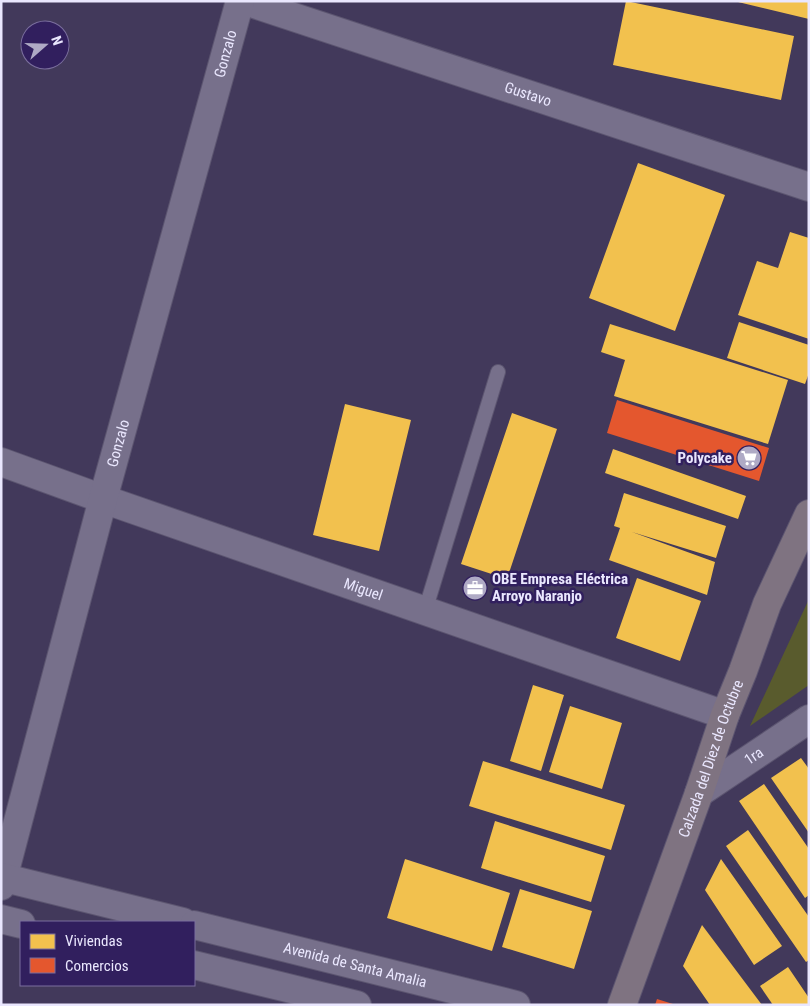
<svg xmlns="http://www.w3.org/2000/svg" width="810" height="1006" font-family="'Roboto Condensed',sans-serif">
<rect width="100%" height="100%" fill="#42395b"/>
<!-- green -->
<path fill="#595b2d" d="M809 599V685L750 726Z"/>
<!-- homes -->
<path fill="#f2c14e" d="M626 1 794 36 781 100 613 65Z
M738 1H809V19L738 2Z
M638 163 725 195 675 331 589 298Z
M790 232 809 238V339L738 315 757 261 778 268Z
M739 322 809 345V373L805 384 727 358Z
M610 324 788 380 768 444 614 396 625 360 601 352Z
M345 404 411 420 379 551 313 535Z
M512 413 557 429 507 579 461 564Z
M613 449 746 496 738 519 605 473Z
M624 493 726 526 716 558 632 532 715 562 707 595 609 560 620 528 614 526Z
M637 578 701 601 680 661 616 638Z
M533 685 564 695 541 771 510 761Z
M570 706 622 723 602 789 549 772Z
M801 758 809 769V833L771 778Z
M483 761 625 805 611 850 469 806Z
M764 784 809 849V895L805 898 739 801Z
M495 821 605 856 591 902 481 868Z
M748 830 809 917V960L806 962 726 846Z
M405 859 510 893 492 951 387 918Z
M721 859 782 946 754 965 705 890Z
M520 889 592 911 574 969 502 947Z
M702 925 762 1005H710L683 966Z
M788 967 809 998V1005H773L760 986Z"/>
<!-- shops -->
<path fill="#e4572e" d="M617 400 769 448 759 481 607 433Z
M657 999 673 1004V1005H655Z"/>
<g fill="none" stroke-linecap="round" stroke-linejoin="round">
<defs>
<path id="service" d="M425 611 498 372"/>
<g id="minor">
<path id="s1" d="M245 1 809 187"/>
<path id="s2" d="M1 462 103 499 725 715"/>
<path id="s3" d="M699 793 809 719"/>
<path id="s4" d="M1 886 103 499 240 1"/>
</g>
<g id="tertiary">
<path d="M1 877 183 922"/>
<path d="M1 919 21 924"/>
<path id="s5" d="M194 925 516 1005"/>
<path d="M194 965 357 1005"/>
</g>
<g id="primary">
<path id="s6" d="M622 1005 699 793 725 715 743 671 767 604 809 514"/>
</g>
</defs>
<!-- service casing -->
<use href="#service" stroke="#5c5570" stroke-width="16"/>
<!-- minor casing -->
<use href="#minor" stroke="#5c5570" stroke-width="30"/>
<!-- tertiary casing -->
<use href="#tertiary" stroke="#5c5570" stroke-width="30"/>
<!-- primary casing -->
<use href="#primary" stroke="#5c5570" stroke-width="30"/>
<!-- service -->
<use href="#service" stroke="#77708b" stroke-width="14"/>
<!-- minor -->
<use href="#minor" stroke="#77708b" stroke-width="28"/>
<!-- tertiary -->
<use href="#tertiary" stroke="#77708b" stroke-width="28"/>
<!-- primary -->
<use href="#primary" stroke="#7f7381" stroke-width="28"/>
</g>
<!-- icons -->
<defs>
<symbol id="supermarket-disc" viewBox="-11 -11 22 22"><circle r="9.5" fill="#afaac5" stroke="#311f5e"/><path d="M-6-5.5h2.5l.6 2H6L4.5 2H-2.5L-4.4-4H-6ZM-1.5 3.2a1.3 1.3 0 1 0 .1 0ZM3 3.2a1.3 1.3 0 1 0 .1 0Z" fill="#fff"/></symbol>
<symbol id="office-disc" viewBox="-11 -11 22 22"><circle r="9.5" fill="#afaac5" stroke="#311f5e"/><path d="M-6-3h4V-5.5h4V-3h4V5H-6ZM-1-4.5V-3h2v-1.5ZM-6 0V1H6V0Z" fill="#fff"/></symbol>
</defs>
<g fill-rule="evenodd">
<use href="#supermarket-disc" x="735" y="444" width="28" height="28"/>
<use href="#office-disc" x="461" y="574" width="28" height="28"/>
</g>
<g text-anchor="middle" stroke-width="5" stroke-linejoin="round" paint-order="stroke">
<!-- street labels -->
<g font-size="15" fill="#eae7fe" stroke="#311f5e">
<text dy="5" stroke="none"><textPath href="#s4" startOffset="862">Gonzalo</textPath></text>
<text dy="5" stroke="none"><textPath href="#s1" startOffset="298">Gustavo</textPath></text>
<text dy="5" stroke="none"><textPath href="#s4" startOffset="458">Gonzalo</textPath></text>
<text dy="5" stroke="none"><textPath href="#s2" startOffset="384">Miguel</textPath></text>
<text dy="5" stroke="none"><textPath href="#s3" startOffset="66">1ra</textPath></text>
<text dy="5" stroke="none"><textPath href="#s6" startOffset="262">Calzada del Diez de Octubre</textPath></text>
<text dy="5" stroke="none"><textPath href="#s5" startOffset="166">Avenida de Santa Amalia</textPath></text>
</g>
<!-- poi labels -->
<g font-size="15" font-weight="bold" fill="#eae7fe" stroke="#311f5e" text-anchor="end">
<text x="732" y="463">Polycake</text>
<text x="492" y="584" text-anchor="start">OBE Empresa Eléctrica<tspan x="492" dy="17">Arroyo Naranjo</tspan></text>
</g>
</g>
<!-- border -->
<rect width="810" height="1006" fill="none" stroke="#eae7fe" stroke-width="5"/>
<!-- legend -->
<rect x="20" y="921" width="175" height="65" fill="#311f5e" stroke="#7b6f9e"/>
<rect x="30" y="934" width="25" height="15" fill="#f2c14e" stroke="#7b6f9e"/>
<text x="65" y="946" font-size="15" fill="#eae7fe">Viviendas</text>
<rect x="30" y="958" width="25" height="15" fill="#e4572e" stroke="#7b6f9e"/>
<text x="65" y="971" font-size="15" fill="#eae7fe">Comercios</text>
<!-- north arrow -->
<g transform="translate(45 45) rotate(70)"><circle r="24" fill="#311f5e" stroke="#7b6f9e"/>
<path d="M0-4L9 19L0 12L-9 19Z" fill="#afaac5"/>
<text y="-8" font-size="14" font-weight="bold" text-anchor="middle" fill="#eae7fe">N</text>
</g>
</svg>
